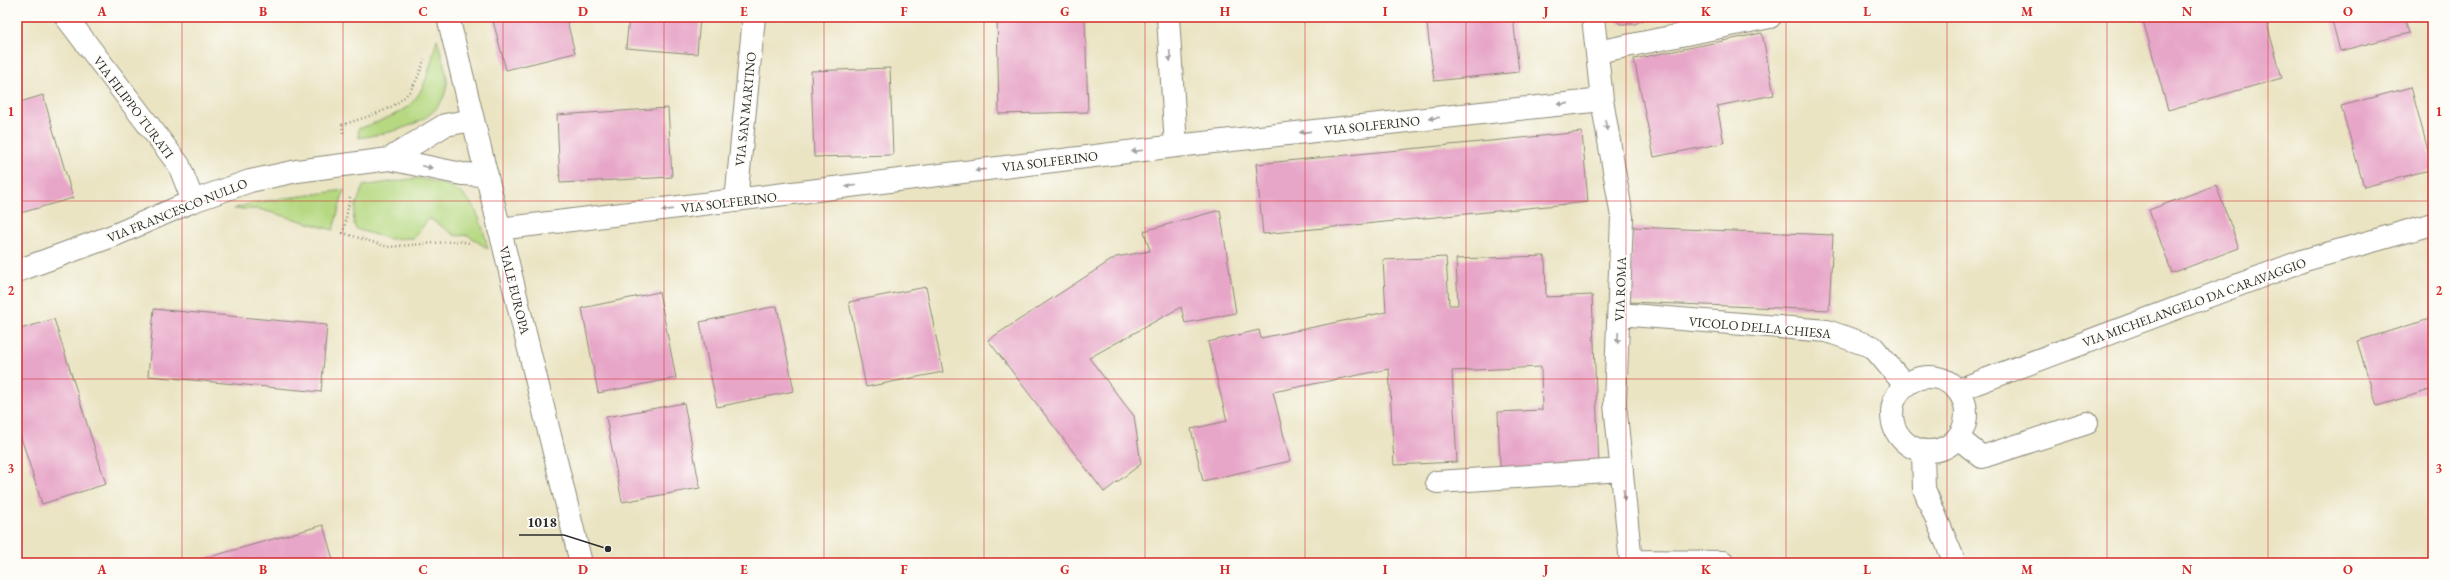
<svg xmlns="http://www.w3.org/2000/svg" width="2450" height="580" font-family="'EB Garamond',serif">
<rect width="100%" height="100%" fill="#fdfcf7"/>
<filter id="ink" filterUnits="userSpaceOnUse"><feTurbulence type="fractalNoise" baseFrequency=".025" numOctaves="2"/><feDisplacementMap in="SourceGraphic" scale="8" xChannelSelector="R" yChannelSelector="G"/><feConvolveMatrix kernelMatrix="1 2 1 2 8 2 1 2 1" color-interpolation-filters="sRGB"/></filter>
<filter id="wash" filterUnits="userSpaceOnUse"><feTurbulence type="fractalNoise" baseFrequency=".012" numOctaves="4" result="noise"/><feDisplacementMap in="SourceGraphic" scale="16" xChannelSelector="R" yChannelSelector="G"/><feGaussianBlur stdDeviation="0.9" result="paint"/><feColorMatrix in="noise" values="0 0 0 0 0 0 0 0 0 0 0 0 0 0 0 0 0 1.4 0 .05"/><feComposite in="paint" operator="in"/></filter>
<g filter="url(#wash)">
<rect width="100%" height="100%" fill="#eae4c3"/>
<!-- green -->
<path fill="#b5d880" stroke="#708256" d="M437 39C440 50 448 74 447 84 443 124 390 133 359 138L358 129C419 108 422 101 437 39Z
M417 178C467 186 477 201 488 249L468 235 456 236 429 218 414 238 389 239 356 229C349 217 359 199 363 186Z
M344 190 333 230 259 209H234L251 203Z"/>
<g id="blocks">
<!-- building -->
<path fill="#e7a6c8" d="M492 17H566L575 53 506 70Z
M629 17H700L697 54 626 48Z
M997 17H1085L1088 112 999 114Z
M1426 17H1513L1519 72 1434 81Z
M1614 17H1650L1635 24H1620Z
M2142 17H2265L2282 78 2168 110Z
M2331 17H2404L2409 33 2340 51Z
M1762 33 1774 95 1717 106 1724 143 1654 157 1634 59Z
M890 68 893 155 814 157 811 71Z
M2411 87 2433 169 2364 187 2341 106Z
M43 95 73 198 17 214V103Z
M668 108 672 177 560 183 557 115Z
M1582 132 1588 202 1263 234 1256 164Z
M2216 185 2239 248 2172 273 2149 210Z
M1220 210 1236 313 1185 323 1181 307 1089 358 1134 416 1141 464 1104 492 988 340 1116 257 1150 251 1144 231Z
M1633 227 1833 235 1829 310 1629 302Z
M1545 256 1546 297 1592 295 1599 466 1500 469 1498 412 1542 410 1541 367 1452 371 1457 462 1394 465 1389 369 1273 392 1290 461 1203 481 1191 429 1227 421 1208 342 1259 330 1261 338 1386 312 1383 260 1446 257 1449 305H1458L1456 259Z
M926 287 943 372 866 387 849 302Z
M659 292 676 378 598 393 582 308Z
M777 306 794 391 717 407 700 322Z
M154 309 327 325 321 392 148 376Z
M2433 318V389L2377 406 2357 341Z
M54 319 106 484 42 504 17 425V330Z
M684 403 700 488 622 502 606 417Z
M323 525 334 563H188Z"/>
</g>
</g>
<g filter="url(#ink)">
<use href="#blocks" fill-opacity="0" stroke="#8a8877" stroke-width="1"/>
<g fill="none" stroke-linecap="round" stroke-linejoin="round">
<defs>
<path id="minor" d="M66 17 179 165 193 201
M448 17 581 563
M1168 17 1176 146
M1593 17 1602 100 1622 217 1615 404 1631 563
M1597 52 1770 17
M389 159 445 125 473 120
M736 201 754 17
M499 229 1176 146 1602 100
M17 271 115 235 193 201 250 181 297 171 389 159 462 174 487 175
M1619 314 1827 331 1873 347 1905 385
M1892 414a37 37 0 1 1 74 0a37 37 0 1 1-74 0Z
M1958 390 2305 260 2433 224
M1958 438 1982 457 2087 423
M1923 451 1924 489 1955 563
M1437 482 1622 470
M1631 561 1723 562"/>
</defs>
<!-- minor casing -->
<use href="#minor" stroke="#8a8877" stroke-width="24"/>
<!-- path -->
<path stroke="#8a8877" stroke-width="2.5" stroke-dasharray="1 3" stroke-linecap="butt" d="M343 133 342 125C386 110 411 108 424 59
M350 197 343 233 388 247 457 241 470 243"/>
<!-- minor -->
<use href="#minor" stroke="#fff" stroke-width="22"/>
</g>
<!-- one-way arrows -->
<defs><path id="oneway-solid" d="M-6-.8H1V-3.2L6.5 0L1 3.2V.8H-6Z"/></defs>
<g fill="#a0a0a0">
<use href="#oneway-solid" transform="translate(1170 56) rotate(87)"/>
<use href="#oneway-solid" transform="translate(1563 104) rotate(174)"/>
<use href="#oneway-solid" transform="translate(1434 118) rotate(174)"/>
<use href="#oneway-solid" transform="translate(1606 125) rotate(80)"/>
<use href="#oneway-solid" transform="translate(1305 132) rotate(174)"/>
<use href="#oneway-solid" transform="translate(1137 151) rotate(173)"/>
<use href="#oneway-solid" transform="translate(427 167) rotate(12)"/>
<use href="#oneway-solid" transform="translate(980 170) rotate(173)"/>
<use href="#oneway-solid" transform="translate(851 186) rotate(173)"/>
<use href="#oneway-solid" transform="translate(667 210) rotate(173)"/>
<use href="#oneway-solid" transform="translate(1618 338) rotate(92)"/>
<use href="#oneway-solid" transform="translate(1624 495) rotate(84)"/>
</g>
</g>
<!-- grid -->
<path fill="none" stroke="#d62828" stroke-width="1" stroke-opacity="0.55" d="M182 17V563M343 17V563M503 17V563M664 17V563M824 17V563M984 17V563M1145 17V563M1305 17V563M1466 17V563M1626 17V563M1786 17V563M1947 17V563M2107 17V563M2268 17V563M17 201H2433M17 379H2433"/>
<g text-anchor="middle" stroke-width="3.5" stroke-linejoin="round" paint-order="stroke">
<!-- street labels -->
<g font-size="13" fill="#2b2b2b" stroke="#fdfcf7">
<text transform="translate(134 107) rotate(53)" y="5">VIA FILIPPO TURATI</text>
<text transform="translate(745 109) rotate(-84)" y="5">VIA SAN MARTINO</text>
<text transform="translate(1372 125) rotate(-6)" y="5">VIA SOLFERINO</text>
<text transform="translate(1050 161) rotate(-7)" y="5">VIA SOLFERINO</text>
<text transform="translate(729 202) rotate(-7)" y="5">VIA SOLFERINO</text>
<text transform="translate(177 210) rotate(-22)" y="5">VIA FRANCESCO NULLO</text>
<text transform="translate(1620 289) rotate(-88)" y="5">VIA ROMA</text>
<text transform="translate(515 290) rotate(76)" y="5">VIALE EUROPA</text>
<text transform="translate(2194 302) rotate(-20)" y="5">VIA MICHELANGELO DA CARAVAGGIO</text>
<text transform="translate(1760 327) rotate(5)" y="5">VICOLO DELLA CHIESA</text>
</g>
</g>
<!-- callouts -->
<path fill="none" stroke="#2b2b2b" stroke-width="1.5" d="M608 549L564 535H519"/>
<circle fill="#2b2b2b" stroke="#fdfcf7" stroke-width="1.5" cx="608" cy="549" r="4"/>
<g font-size="14" text-anchor="middle" font-weight="bold" fill="#2b2b2b" stroke="#fdfcf7" stroke-width="3.5" stroke-linejoin="round" paint-order="stroke">
<text x="542" y="527">1018</text>
</g>
<!-- margin -->
<rect width="2450" height="580" fill="none" stroke="#fdfcf7" stroke-width="44"/>
<rect x="22" y="22" width="2406" height="536" fill="none" stroke="#d62828" stroke-width="1.5"/>
<g font-size="13" text-anchor="middle" font-weight="bold" fill="#d62828">
<text x="102" y="16">A</text>
<text x="263" y="16">B</text>
<text x="423" y="16">C</text>
<text x="583" y="16">D</text>
<text x="744" y="16">E</text>
<text x="904" y="16">F</text>
<text x="1065" y="16">G</text>
<text x="1225" y="16">H</text>
<text x="1385" y="16">I</text>
<text x="1546" y="16">J</text>
<text x="1706" y="16">K</text>
<text x="1867" y="16">L</text>
<text x="2027" y="16">M</text>
<text x="2187" y="16">N</text>
<text x="2348" y="16">O</text>
<text x="11" y="116">1</text>
<text x="2439" y="116">1</text>
<text x="11" y="295">2</text>
<text x="2439" y="295">2</text>
<text x="11" y="473">3</text>
<text x="2439" y="473">3</text>
<text x="102" y="574">A</text>
<text x="263" y="574">B</text>
<text x="423" y="574">C</text>
<text x="583" y="574">D</text>
<text x="744" y="574">E</text>
<text x="904" y="574">F</text>
<text x="1065" y="574">G</text>
<text x="1225" y="574">H</text>
<text x="1385" y="574">I</text>
<text x="1546" y="574">J</text>
<text x="1706" y="574">K</text>
<text x="1867" y="574">L</text>
<text x="2027" y="574">M</text>
<text x="2187" y="574">N</text>
<text x="2348" y="574">O</text>
</g>
</svg>
